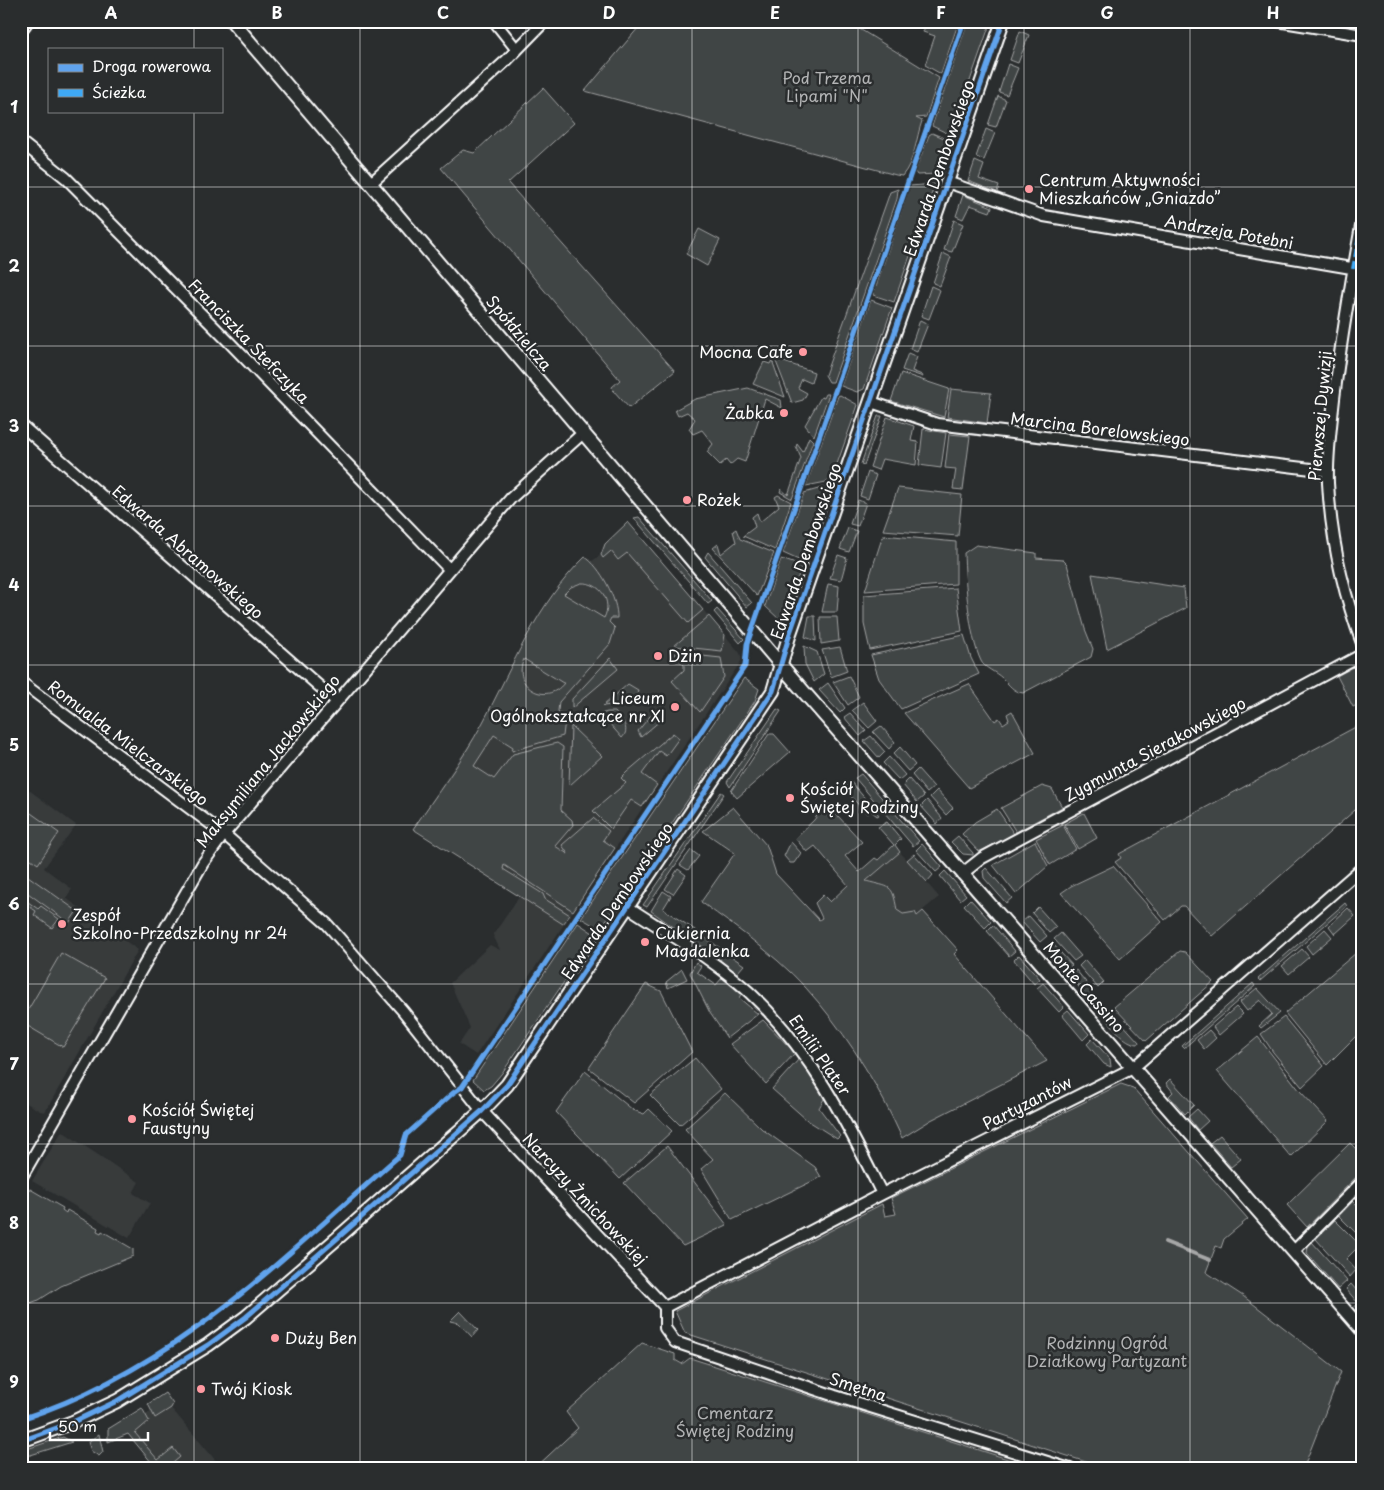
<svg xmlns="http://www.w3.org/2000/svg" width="1384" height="1490" font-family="'Playpen Sans',sans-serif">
<rect width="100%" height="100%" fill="#2a2d2e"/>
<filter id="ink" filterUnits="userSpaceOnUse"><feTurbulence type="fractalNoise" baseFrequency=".02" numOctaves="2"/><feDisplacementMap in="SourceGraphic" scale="10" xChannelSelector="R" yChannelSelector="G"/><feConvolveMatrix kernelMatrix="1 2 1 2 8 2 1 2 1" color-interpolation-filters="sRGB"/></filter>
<g filter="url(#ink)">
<!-- built -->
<path fill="#373a3b" d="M628 522 740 653 742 660 476 1055 459 1044 470 1028 450 983 490 945 500 950 493 935 519 897 413 829 481 726 537 617 574 567 585 557 592 561 601 555 605 544Z
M21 784 76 825 44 868 72 889 66 898 138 950 45 1112 40 1111 21 1100Z
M900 852 939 897 862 960 822 918Z
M62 1131 139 1182 133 1193 150 1203 129 1238 32 1181Z
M167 1403 171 1408 223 1469H157L122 1427Z"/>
<!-- green -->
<path fill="#414445" stroke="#a0a2a2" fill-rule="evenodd" d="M644 21H861L858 28 939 78 926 117 916 118 922 121C916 138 915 161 902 176L896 175 585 91Z
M927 21H959L941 74 925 65 935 36 923 32Z
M968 21H991L951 135 932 126Z
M1020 31 1029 35 1018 63 1010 60Z
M1008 64 1018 68 1007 95 999 92Z
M543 88 574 123 508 183 675 371 629 408 613 390 612 387 620 380 441 168 463 150 474 153Z
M998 96 1006 100 996 127 988 125Z
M986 129 995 133 984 160 976 157Z
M932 133 949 140V143L938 174 917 175 915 172 929 135Z
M975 161 984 165 979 179 999 186 997 192 968 181Z
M935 184 894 302 873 295 910 186Z
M898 189 897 199 833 382H829L825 375 888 198 890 192Z
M963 195 992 207 990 212 970 205 963 219 956 216Z
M954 220 963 224 952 252 944 250Z
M699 229 720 240 707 266 686 254Z
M943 253 951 257 940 286 933 283Z
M931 286 940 290 929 319 921 316Z
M871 300 892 308 864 389 857 392 841 386Z
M920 320 928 324 917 352 910 349Z
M908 353 917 357 912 371 922 375 923 377 902 370Z
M775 359 814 372 811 383 802 379 798 388 807 393 803 400 792 403Z
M772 360 785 397 753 384 764 362 770 364Z
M901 373 949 389 944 417 891 401Z
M748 388 781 400 782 408 765 399 745 462 737 459 730 465 726 460 720 465 707 452 713 444 702 430 693 434 689 429 695 419 687 412 678 416 675 410 695 399Z
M951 389 991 393 987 423 947 417Z
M826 394H829L814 436 805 425 821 397 824 398Z
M840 395 858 405 831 481 806 486 838 396Z
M878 416H882L864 465 861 464Z
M887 417 914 426 911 441 918 442 916 465 882 459 878 470 870 467Z
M923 429 946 433 941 468 919 465Z
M949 434 970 436 963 490 953 489 956 469 945 468Z
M809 437 813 441 792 499 780 492 781 489 788 495 801 458 796 447 797 444 803 452Z
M868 472 876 475 868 499 860 496Z
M829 486 803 562 783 553 804 493Z
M898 488 962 495 958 536 883 530Z
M778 495 791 502 775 550 743 536 755 527 752 517 757 513 760 522 779 506 775 497Z
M858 500 866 503 858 526 850 524Z
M639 517 712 601 708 604 634 518Z
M628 522 703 610 688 623 627 553 618 560 611 551 603 558 601 555 605 544Z
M848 528 857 531 849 552 840 549Z
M736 529 740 539 774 553 757 596 713 548 718 544 721 554 736 542 733 531Z
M883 535 956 542V584L865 591Z
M976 545 1036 553V558L1063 560 1067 564 1085 629 1093 649 1091 657 1023 693C1012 691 1010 685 1002 678 996 672 984 668 981 661 969 636 965 581 964 553Z
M708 552 752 603 747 607 705 557Z
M838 555 847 558 841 580 830 578Z
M585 557C600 566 618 600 617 618H611L609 622 615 628 610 644 559 702 558 711 565 720 563 736 512 751 513 747 494 735 474 766 494 779 513 754 557 743 563 747 561 810 572 820 573 825 555 846 568 854 562 845 593 818 609 831 603 840 615 848 573 911 504 865 503 869 543 894 545 899 570 915 563 924 413 829C436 795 462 761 482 724 513 666 537 603 585 557ZM581 583C600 582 613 601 604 618L564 594 571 587ZM524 659 563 683H564C546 707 511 686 524 659Z
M781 559 802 566 783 618 780 620 765 606Z
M1092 574 1184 588 1186 608 1107 649Z
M828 584 839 586 837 612H822Z
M956 588 962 631 870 650 864 624V595Z
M717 609 744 639 740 643 714 612Z
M709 616 725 635 722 651 674 646Z
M809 616H815L816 641 805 637Z
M820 617H837L839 641 821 644Z
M964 635 971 658 979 674 901 709 879 679 871 655Z
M804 646 817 652 824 674 814 682 805 664Z
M840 647 847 671 831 677 822 650Z
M674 653 721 658 724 677 700 712 672 681 684 670V665Z
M610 658 618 669 572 708V699Z
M1357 665 1363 677V702L1353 707 1337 676Z
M849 676 859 697 848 705 833 682Z
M744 678 759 689 755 701 600 929 581 918Z
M828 683 845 708 840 713 819 690Z
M628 684 638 690 636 699 622 704 603 706Z
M969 684 995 721 999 718 1003 724 1009 720 1007 714 1012 711 1035 753 969 788 904 713Z
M863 702 877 721 869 728 852 710Z
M777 709 781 711 730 787 727 782Z
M607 712H615C622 720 631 729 622 738L601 714Z
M850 713 866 731 860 736 844 717Z
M650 716 662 719 641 737 638 731Z
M1363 723V803L1212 936 1184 906H1181L1165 920 1115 862 1121 858 1119 854Z
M571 726 602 756 570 785H569Z
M881 726 895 742 889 749 873 732Z
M673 733 679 738 666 756 659 751 642 774 657 785 642 807 631 800 611 829 593 811 626 783 621 778 627 772Z
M769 734H774L790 752 737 798 731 791Z
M871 736 885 752 879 758 864 741Z
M900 747 915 765 908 771 893 754Z
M889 757 905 775 899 780 883 763Z
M918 769 934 787 927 793 912 775Z
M861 774 919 841 913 846 855 778Z
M909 779 924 796 917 802 903 785Z
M851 782 879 815 877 816 871 811 867 814 844 789Z
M1042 786 1052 789 1062 807 1016 832 1001 808Z
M937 790 953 808 946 815 930 797Z
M721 792 724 794 647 907 643 905Z
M927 800 942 818 937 824 921 806Z
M826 803 862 842 845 856 859 872 875 858 878 860 894 845 878 827 887 822 901 839 895 845 900 852 866 881C891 888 892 883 897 910L903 914 915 912 917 916 923 911 958 950 954 954 1047 1061 931 1120 902 1138C880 1089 853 1044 819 1003 786 962 742 932 701 902L735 853 703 831 733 807 767 846 776 874 819 920 822 918 815 903 823 895 830 902 848 885 815 846 807 852 795 838 814 820Z
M21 806 59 833 38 864 21 852Z
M997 809 1014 834 979 852 962 834 975 822Z
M1084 813 1097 838 1078 849 1064 824Z
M1063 825 1076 849 1050 865 1036 839Z
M958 836 973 853V855L963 854 951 842Z
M1035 841 1048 866 1016 894 993 865Z
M791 842 801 853 794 863H790L784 856Z
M922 844 942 867 936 872 916 850Z
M691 850 699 856 688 870 680 865Z
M914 854 933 875 927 882 907 860Z
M1113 866 1162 922 1120 959 1061 893 1071 886Z
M986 868 1012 898 1006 903 984 878 983 871Z
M678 869 686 875 673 894 665 889Z
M21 871 77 911 69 923 21 888Z
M945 871 966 895 960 900 940 876Z
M663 891 671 896 663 909 698 932 692 940 651 911Z
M21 897 38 909 41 906 59 919 52 928 34 915 36 911 21 901Z
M970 899 991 922 985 928 964 905Z
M1345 903 1347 906 1260 981 1258 979Z
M1038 907 1056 927 1049 933 1032 913Z
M1348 908 1355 916 1335 934 1329 926Z
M1029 916 1047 936 1040 942 1022 922Z
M578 923 596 935 502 1073 491 1086 484 1090 473 1080Z
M993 925 1015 951 1009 956 987 931Z
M1325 929 1332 937 1312 954 1306 946Z
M1061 933 1081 956 1074 961 1054 939Z
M701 935 723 950 718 958 696 942Z
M1051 942 1072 965 1065 971 1045 947Z
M1363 947V1029L1327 1065 1285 1013Z
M1302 949 1309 957 1289 974 1282 966Z
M1180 951 1185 952 1213 982 1146 1041 1114 1007Z
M725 952 744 965 737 973 720 960Z
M61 953 105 978 63 1047 21 1022Z
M1019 955 1040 979 1034 984 1014 960Z
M1085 960 1104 982 1098 988 1079 966Z
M696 962 701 966 697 972 716 985 722 978 741 994 739 998 758 1014 727 1038 710 1013 690 973Z
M682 969 687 979 668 988 666 982Z
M1076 970 1094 992 1088 997 1069 976Z
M1043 983 1064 1007 1059 1012 1037 988Z
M1253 983 1255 986 1184 1048 1182 1046Z
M646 984 661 991 692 1052 634 1103 589 1068Z
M1257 988 1280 1013 1261 1028 1259 1026 1272 1014 1260 1000 1247 1011 1240 1002Z
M1236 1007 1243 1014 1219 1035 1213 1027Z
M1068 1010 1089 1034 1083 1040 1062 1015Z
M1110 1010 1139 1042 1138 1044C1123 1043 1113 1026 1104 1015Z
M1284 1017 1324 1066 1302 1087 1273 1052 1261 1034Z
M763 1020 795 1053 766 1084 730 1044Z
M1209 1030 1216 1038 1204 1049 1197 1040Z
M1258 1037 1300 1091 1328 1121 1291 1157 1217 1071Z
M1092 1039 1110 1059 1111 1067 1104 1064 1087 1044Z
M695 1058 721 1089 680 1125 650 1095Z
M799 1059 825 1097 819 1108 840 1136 837 1139 807 1120 772 1089Z
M585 1071 633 1110 644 1114 649 1109 672 1131 620 1179 556 1112Z
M1170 1079 1194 1105 1185 1114 1169 1096 1173 1092 1166 1083Z
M1121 1084 1133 1088 1248 1219 1224 1239 1221 1248 1216 1246 1206 1272 1243 1296 1341 1372 1303 1469H1108L685 1333 675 1311 882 1204 885 1216 896 1214 891 1198Z
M725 1093 762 1129 815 1167 821 1177 732 1220 701 1169 713 1159 685 1129Z
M1197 1109 1208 1121 1198 1130 1188 1117Z
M1220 1135 1241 1159 1231 1167 1210 1143Z
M1350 1143 1363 1156V1170L1307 1227 1287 1205Z
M667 1146 727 1225 683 1246 624 1183Z
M30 1189 63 1208 62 1210 66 1213 67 1210 98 1228 97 1231 101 1233 102 1231 133 1249V1256L61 1286 39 1300 21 1306V1201L28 1190Z
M1353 1201 1363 1211V1240L1339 1216Z
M1335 1220 1360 1245 1346 1259 1356 1270 1350 1277 1316 1239Z
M1312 1242 1347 1281 1338 1289 1307 1253 1308 1246Z
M1351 1284 1363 1298V1317L1354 1308 1358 1303 1346 1289Z
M460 1311 478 1330 472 1337 459 1323 450 1321Z
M642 1343 675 1354V1360L682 1364 690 1358 1039 1469H534L578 1428 566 1412Z
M165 1393 173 1404 171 1408 155 1418 148 1404Z
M142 1408 149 1421 135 1433 158 1460 173 1448 180 1457 166 1469H157L128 1434 108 1442V1429Z
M99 1434 103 1452 99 1456 91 1451 88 1442Z
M63 1437 72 1442 21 1458V1451Z"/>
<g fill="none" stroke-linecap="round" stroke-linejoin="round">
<!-- stream -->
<path stroke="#a6a7a7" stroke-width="4" d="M1165 1242 1210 1260"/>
<defs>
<path id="minor" d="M494 21 517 50
M1277 21 1363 35
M21 31 28 21
M21 142 66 178 230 343 449 569
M947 182 1044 216 1363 270
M370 184 507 60 545 21
M1363 215C1352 276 1341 338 1334 399 1331 427 1327 455 1328 483 1331 539 1343 593 1363 646
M871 402 937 424 1328 471
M21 425 336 701
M21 682 224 834 327 924 403 1011 482 1111 665 1307
M963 873 982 858 1363 654
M628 907C669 934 713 959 749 992 810 1049 846 1121 882 1194
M21 1178 203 863 224 834 511 498 583 433
M1294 1251 1363 1181
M665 1307 882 1194 1133 1068 1363 867
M665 1307V1328L675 1342 835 1396 1070 1469"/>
<path id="tertiary" d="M232 21 804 692 1363 1331
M21 1441 73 1422 117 1401 208 1345 246 1317 333 1242 482 1111 507 1085 773 691 790 633 1003 21"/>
</defs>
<!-- minor casing -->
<use href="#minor" stroke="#fff" stroke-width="14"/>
<!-- tertiary casing -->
<use href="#tertiary" stroke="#fff" stroke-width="16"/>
<!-- minor -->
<use href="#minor" stroke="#2a2d2e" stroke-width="10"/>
<!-- tertiary -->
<use href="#tertiary" stroke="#2a2d2e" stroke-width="12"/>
<!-- quiet -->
<path stroke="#3fa9f5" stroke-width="4" stroke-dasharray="8 4" stroke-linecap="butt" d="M1353 269 1363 215"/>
<defs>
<path id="cycleway" d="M21 1419C176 1369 281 1259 400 1155L406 1135 453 1093 462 1087 745 666 747 644 964 21
M21 1441 73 1422 117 1401 208 1345 246 1317 333 1242 482 1111 507 1085 773 691 790 633 1003 21"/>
</defs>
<!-- cycleway casing -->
<use href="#cycleway" stroke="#2a2d2e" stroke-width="8"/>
<!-- cycleway -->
<use href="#cycleway" stroke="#60a3ed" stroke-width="5"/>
</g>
</g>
<!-- grid -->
<path fill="none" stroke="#fff" stroke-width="1" stroke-opacity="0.55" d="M194 21V49M360 21V1469M526 21V1469M692 21V1469M858 21V1469M1024 21V1469M1190 21V1469M194 111V1469M21 187H1363M21 346H1363M21 506H1363M21 665H1363M21 825H1363M21 984H1363M21 1144H1363M21 1303H1363"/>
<!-- markers -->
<g fill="#ff9aa2" stroke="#2a2d2e" stroke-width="2">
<circle cx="1029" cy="189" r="5"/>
<circle cx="803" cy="352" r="5"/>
<circle cx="784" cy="413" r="5"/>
<circle cx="687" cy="500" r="5"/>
<circle cx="658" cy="656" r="5"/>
<circle cx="675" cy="707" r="5"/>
<circle cx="790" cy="798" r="5"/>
<circle cx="62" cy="924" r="5"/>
<circle cx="645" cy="942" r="5"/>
<circle cx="132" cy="1119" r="5"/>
<circle cx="275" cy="1338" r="5"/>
<circle cx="201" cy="1389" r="5"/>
</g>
<g text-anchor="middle" stroke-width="5" stroke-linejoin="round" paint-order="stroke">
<!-- park labels -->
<g font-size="16" fill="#b3b4b5" stroke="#2a2d2e">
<text x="827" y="84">Pod Trzema<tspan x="827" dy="18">Lipami "N"</tspan></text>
<text x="1107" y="1349">Rodzinny Ogród<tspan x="1107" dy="18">Działkowy Partyzant</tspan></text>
<text x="735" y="1419">Cmentarz<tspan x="735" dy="18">Świętej Rodziny</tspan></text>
</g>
<!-- street labels -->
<g font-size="16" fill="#fff" stroke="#2a2d2e">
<text transform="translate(939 168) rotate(-71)" y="6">Edwarda Dembowskiego</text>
<text transform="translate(1229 232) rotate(10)" y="6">Andrzeja Potebni</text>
<text transform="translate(519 333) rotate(50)" y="6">Spółdzielcza</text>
<text transform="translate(249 341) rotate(46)" y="6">Franciszka Stefczyka</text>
<text transform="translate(1320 416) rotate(-85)" y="6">Pierwszej Dywizji</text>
<text transform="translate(1100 429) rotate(7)" y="6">Marcina Borelowskiego</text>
<text transform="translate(806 551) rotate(-71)" y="6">Edwarda Dembowskiego</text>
<text transform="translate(188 552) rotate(41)" y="6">Edwarda Abramowskiego</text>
<text transform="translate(128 743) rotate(37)" y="6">Romualda Mielczarskiego</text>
<text transform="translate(1155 749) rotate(-28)" y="6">Zygmunta Sierakowskiego</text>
<text transform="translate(268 761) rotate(-51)" y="6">Maksymiliana Jackowskiego</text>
<text transform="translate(617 901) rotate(-56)" y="6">Edwarda Dembowskiego</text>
<text transform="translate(1084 987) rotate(49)" y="6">Monte Cassino</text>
<text transform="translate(820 1055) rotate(55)" y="6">Emilii Plater</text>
<text transform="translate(1027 1103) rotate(-27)" y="6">Partyzantów</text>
<text transform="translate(585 1199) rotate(47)" y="6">Narcyzy Żmichowskiej</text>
<text transform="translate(858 1387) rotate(18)" y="6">Smętna</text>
</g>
<!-- poi labels -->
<g font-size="16" fill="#fff" stroke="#2a2d2e" text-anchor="start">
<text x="1039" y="186">Centrum Aktywności<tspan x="1039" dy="18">Mieszkańców „Gniazdo”</tspan></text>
<text x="793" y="358" text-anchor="end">Mocna Cafe</text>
<text x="774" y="419" text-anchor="end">Żabka</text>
<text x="697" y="506">Rożek</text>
<text x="668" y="662">Dżin</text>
<text x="665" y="704" text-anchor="end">Liceum<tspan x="665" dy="18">Ogólnokształcące nr XI</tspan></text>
<text x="800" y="795">Kościół<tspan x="800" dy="18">Świętej Rodziny</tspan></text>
<text x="72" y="921">Zespół<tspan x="72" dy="18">Szkolno-Przedszkolny nr 24</tspan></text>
<text x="655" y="939">Cukiernia<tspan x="655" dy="18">Magdalenka</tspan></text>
<text x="142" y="1116">Kościół Świętej<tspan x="142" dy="18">Faustyny</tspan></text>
<text x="285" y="1344">Duży Ben</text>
<text x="211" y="1395">Twój Kiosk</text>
</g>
</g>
<!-- margin -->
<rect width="1384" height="1490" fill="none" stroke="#2a2d2e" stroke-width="55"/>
<!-- legend -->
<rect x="48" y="48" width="175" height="65" fill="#2a2d2e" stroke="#7f8182"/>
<rect x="58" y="64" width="25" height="8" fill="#60a3ed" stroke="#7f8182"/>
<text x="92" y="72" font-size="15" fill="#ffffff">Droga rowerowa</text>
<rect x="58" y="89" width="25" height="8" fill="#3fa9f5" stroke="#7f8182"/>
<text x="92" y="98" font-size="15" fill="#ffffff">Ścieżka</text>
<!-- scale -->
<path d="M50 1432v8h98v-8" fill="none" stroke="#ffffff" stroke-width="2.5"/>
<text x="58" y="1432" font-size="15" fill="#ffffff" stroke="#2a2d2e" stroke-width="4" paint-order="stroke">50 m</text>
<rect x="28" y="28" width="1328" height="1434" fill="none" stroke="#fff" stroke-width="2"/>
<g font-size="16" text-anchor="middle" font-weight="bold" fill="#fff">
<text x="111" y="19">A</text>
<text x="277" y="19">B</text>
<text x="443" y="19">C</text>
<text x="609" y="19">D</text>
<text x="775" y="19">E</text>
<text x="941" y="19">F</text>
<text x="1107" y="19">G</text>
<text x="1273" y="19">H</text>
<text x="14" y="113">1</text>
<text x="14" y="272">2</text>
<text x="14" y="432">3</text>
<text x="14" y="591">4</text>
<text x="14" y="751">5</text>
<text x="14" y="910">6</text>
<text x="14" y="1070">7</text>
<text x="14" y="1229">8</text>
<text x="14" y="1388">9</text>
</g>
</svg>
